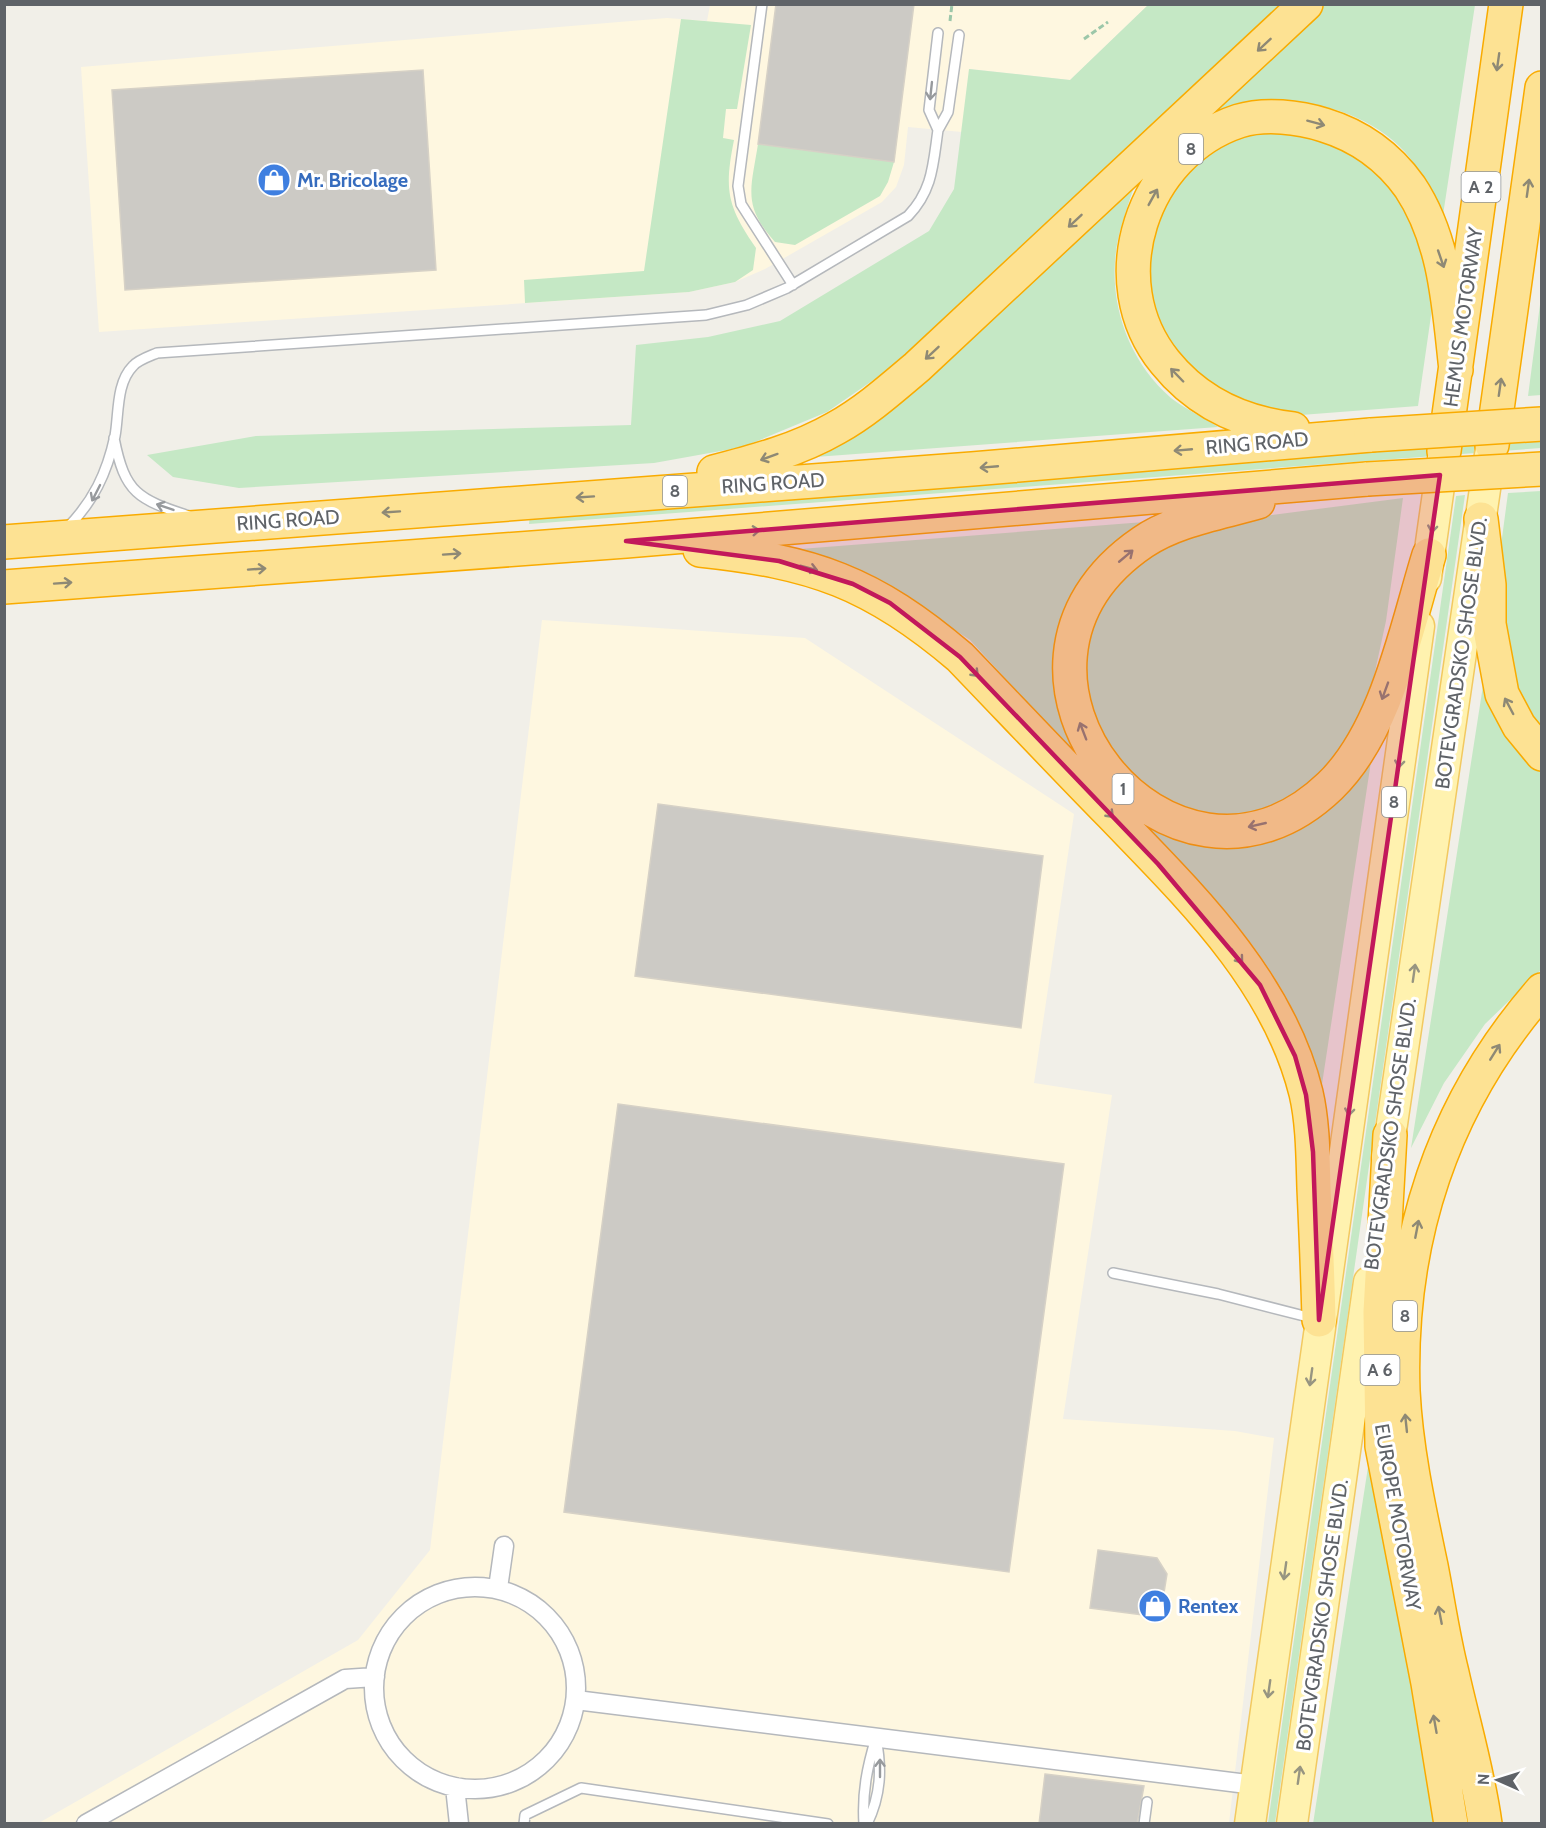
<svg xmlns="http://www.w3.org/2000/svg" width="1546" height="1828" font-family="Cabin,sans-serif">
<rect width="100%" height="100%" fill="#f1efe8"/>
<!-- commercial -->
<path fill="#fef7e0" d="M710 5H1148L1070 80 970 69 962 132 908 127 904 165 896 187 882 202 765 269 735 282 689 292 99 332 81 67 667 18 707 21Z
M542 620 805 638 1074 814 1034 1083 1112 1095 1063 1419 1235 1431 1274 1438 1229 1823 37 1824 358 1640 430 1550Z"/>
<!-- green -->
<path fill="#c5e8c5" d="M1148 5H1282L898 363 827 412 743 447 654 463 239 488 173 477 147 455 256 436 631 425 636 345 708 337 780 321 929 231 954 189 969 69 1070 80Z
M1325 5H1475L1443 215C1431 195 1420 169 1405 152 1364 107 1287 90 1230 108 1217 113 1204 119 1191 124Z
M681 19 751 25 737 109H726L723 138 734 140C724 190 727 206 756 248L753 270 735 282 689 292 525 303 524 280 644 271Z
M1280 124 1354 148 1398 189 1436 281 1418 406 1288 416 1238 400 1197 374 1170 346 1146 291 1148 247 1163 195 1198 154 1240 131Z
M758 144 894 162 888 182 880 196 795 245 775 242C742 205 751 189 758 144Z
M1137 177C1131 197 1123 218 1118 239 1106 297 1126 359 1171 398 1185 409 1203 417 1218 427L788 459Z
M1541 297V395L1528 396Z
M1541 437V448L529 524 530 513Z
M1541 491V737L1510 687 1496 583 1508 493Z
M1465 495 1275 1823H1268L1456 496Z
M1403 498 1386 621 1371 690 1357 733 1325 775 1295 798 1254 813 1204 816 1159 800 1095 734 1081 645 1099 602 1129 566 1217 522Z
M1157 521C1141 530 1119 539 1105 552 1067 586 1051 642 1058 691 1061 715 1073 739 1081 761L970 640 872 575 800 549Z
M1487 660 1541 764V970L1485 1024 1444 1083 1411 1148Z
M1372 755 1319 1104C1317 1088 1316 1070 1311 1054 1281 961 1206 888 1140 820L1230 841Z
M1370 1454 1436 1823 1313 1824Z"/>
<!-- building -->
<path fill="#cccac5" stroke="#d6d1c6" stroke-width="1.5" d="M776 4H914L894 162 758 144Z
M423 70 436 270 125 290 112 90Z
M658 804 1043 856 1021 1028 635 976Z
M618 1104 1064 1164 1009 1572 564 1512Z
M1098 1550 1157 1558 1167 1574 1162 1605 1143 1615 1090 1608Z
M1045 1774 1144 1786 1137 1824H1039Z"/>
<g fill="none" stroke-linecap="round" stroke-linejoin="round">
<defs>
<path id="lane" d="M762 4 738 186 741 204 793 285
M938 33 929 110 938 130 948 112 959 35
M114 438C125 494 138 499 189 516
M67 528C93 502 107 473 115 436 119 414 116 383 133 366 138 360 150 356 157 353L706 315 747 305 787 288 908 216C933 190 933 164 938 130
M1113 1273 1218 1294 1312 1318
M524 1824 525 1815 581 1788 828 1824
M864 1824C862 1793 867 1767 876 1738 882 1769 881 1795 867 1824
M1144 1824 1147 1802"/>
<path id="street" d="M374 1688a101 101 0 1 1 202 0a101 101 0 1 1-202 0Z
M498 1588 504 1546
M576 1700 1255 1785
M455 1787 459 1824
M86 1824 345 1679 375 1677"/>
<path id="primary" d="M1426 578 1444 451
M1387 1158 1491 448
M1250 1824 1419 626
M1292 1824 1369 1282"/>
<path id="highway" d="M1293 429C1242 423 1198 403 1165 362 1099 281 1142 153 1239 121 1265 113 1299 117 1324 125 1360 136 1388 156 1410 187 1446 241 1449 308 1456 370
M1492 445 1542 88
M1444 451 1506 4
M714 472C756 461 798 450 836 428 865 412 891 389 917 367L1306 4
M1258 502C1220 513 1175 520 1143 542 954 670 1172 938 1330 786 1387 731 1406 629 1429 555
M1481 519 1489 585V624L1502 694 1519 726 1542 754
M4 542 972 469 1371 435
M700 550C813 562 872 582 960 657 1010 709 1060 762 1111 814 1189 895 1278 980 1306 1093 1313 1123 1313 1157 1314 1188 1316 1232 1318 1276 1319 1320
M4 587 626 541 1367 479
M1390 1135 1380 1312 1382 1446 1428 1683 1451 1824
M1485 1824C1478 1772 1463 1723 1452 1673 1443 1638 1438 1602 1431 1566 1419 1509 1406 1450 1403 1391 1398 1241 1442 1104 1542 990"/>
</defs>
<!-- lane casing -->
<use href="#lane" stroke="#b5b8bc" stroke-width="12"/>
<!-- street casing -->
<use href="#street" stroke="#b5b8bc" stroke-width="21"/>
<!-- primary casing -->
<use href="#primary" stroke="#f2c960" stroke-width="33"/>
<!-- highway casing -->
<use href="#highway" stroke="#f9ab00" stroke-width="36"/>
<!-- path -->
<path stroke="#9cc7a9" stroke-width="3" stroke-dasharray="6 3" stroke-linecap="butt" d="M950 21 952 4
M1084 39 1108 22"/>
<!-- lane -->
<use href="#lane" stroke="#fff" stroke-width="9"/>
<!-- street -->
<use href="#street" stroke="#fff" stroke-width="18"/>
<!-- primary -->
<use href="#primary" stroke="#fff2af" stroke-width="30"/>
<!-- highway -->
<use href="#highway" stroke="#fde293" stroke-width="33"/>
<defs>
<path id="highway-bridge" d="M1371 435 1542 424
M1367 479 1542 469"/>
</defs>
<!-- highway-bridge casing -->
<use href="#highway-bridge" stroke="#f9ab00" stroke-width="36" stroke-linecap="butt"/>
<!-- highway-bridge -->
<use href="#highway-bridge" stroke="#fde293" stroke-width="33"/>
</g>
<!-- one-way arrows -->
<defs><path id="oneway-shaft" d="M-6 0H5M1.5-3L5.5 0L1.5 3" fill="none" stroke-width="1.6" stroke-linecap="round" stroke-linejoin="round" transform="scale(1.5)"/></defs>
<g stroke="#8e8975">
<use href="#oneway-shaft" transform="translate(1264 45) rotate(137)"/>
<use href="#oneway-shaft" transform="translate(1498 62) rotate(98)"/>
<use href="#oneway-shaft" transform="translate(1316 123) rotate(15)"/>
<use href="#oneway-shaft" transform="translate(1528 188) rotate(-82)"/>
<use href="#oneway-shaft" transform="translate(1153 197) rotate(-61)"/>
<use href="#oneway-shaft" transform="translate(1075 221) rotate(137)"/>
<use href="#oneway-shaft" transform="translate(1441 259) rotate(71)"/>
<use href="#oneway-shaft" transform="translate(932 353) rotate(137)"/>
<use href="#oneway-shaft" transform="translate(1177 375) rotate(-134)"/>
<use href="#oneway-shaft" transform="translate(1500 387) rotate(-82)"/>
<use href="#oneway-shaft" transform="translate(1183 450) rotate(175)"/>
<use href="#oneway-shaft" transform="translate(769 457) rotate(160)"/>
<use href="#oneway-shaft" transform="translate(989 467) rotate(175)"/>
<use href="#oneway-shaft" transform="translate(585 497) rotate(176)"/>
<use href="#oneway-shaft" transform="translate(391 512) rotate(176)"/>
<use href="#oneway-shaft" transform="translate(751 531) rotate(-5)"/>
<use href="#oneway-shaft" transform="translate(452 554) rotate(-4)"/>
<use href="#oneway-shaft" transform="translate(1126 556) rotate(-40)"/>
<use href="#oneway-shaft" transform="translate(809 568) rotate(15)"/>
<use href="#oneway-shaft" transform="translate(257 569) rotate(-4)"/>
<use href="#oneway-shaft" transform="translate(63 583) rotate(-4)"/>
<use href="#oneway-shaft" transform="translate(972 670) rotate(46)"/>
<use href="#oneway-shaft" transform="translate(1385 691) rotate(110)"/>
<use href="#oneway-shaft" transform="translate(1509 706) rotate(-118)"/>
<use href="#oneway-shaft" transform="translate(1083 731) rotate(-111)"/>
<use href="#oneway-shaft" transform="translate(1107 811) rotate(46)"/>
<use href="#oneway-shaft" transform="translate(1257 825) rotate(167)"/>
<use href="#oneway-shaft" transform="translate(1237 956) rotate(52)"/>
<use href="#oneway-shaft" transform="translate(1495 1052) rotate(-58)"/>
<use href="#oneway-shaft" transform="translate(1417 1229) rotate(-79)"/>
<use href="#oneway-shaft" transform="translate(1406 1423) rotate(-96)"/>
<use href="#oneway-shaft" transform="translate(1440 1615) rotate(-101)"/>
<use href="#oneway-shaft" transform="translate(1435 1724) rotate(-100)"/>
</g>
<g stroke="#979a9d">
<use href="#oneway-shaft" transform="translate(931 91) rotate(96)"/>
<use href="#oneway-shaft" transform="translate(96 493) rotate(117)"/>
<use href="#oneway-shaft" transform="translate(165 507) rotate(-161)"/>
<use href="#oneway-shaft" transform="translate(880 1768) rotate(-90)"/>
</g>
<g stroke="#979581">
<use href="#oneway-shaft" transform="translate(1433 524) rotate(98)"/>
<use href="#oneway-shaft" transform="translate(1400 759) rotate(98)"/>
<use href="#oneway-shaft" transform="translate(1414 973) rotate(-82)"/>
<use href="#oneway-shaft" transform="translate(1350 1107) rotate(98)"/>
<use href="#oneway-shaft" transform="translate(1311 1377) rotate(98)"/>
<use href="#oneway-shaft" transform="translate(1285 1571) rotate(98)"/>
<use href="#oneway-shaft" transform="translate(1269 1689) rotate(98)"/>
<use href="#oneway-shaft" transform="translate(1299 1775) rotate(-82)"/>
</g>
<!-- marked area -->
<path fill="#c2185b" fill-opacity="0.2" stroke="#c2185b" stroke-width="4.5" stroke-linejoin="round" d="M1440 475 1319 1320 1313 1152 1306 1095 1295 1056 1260 985 1158 864 960 657 890 603 853 584 779 561 626 541Z"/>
<!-- icons -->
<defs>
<symbol id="shop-disc" viewBox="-11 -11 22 22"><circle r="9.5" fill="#3f7fe0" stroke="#fff"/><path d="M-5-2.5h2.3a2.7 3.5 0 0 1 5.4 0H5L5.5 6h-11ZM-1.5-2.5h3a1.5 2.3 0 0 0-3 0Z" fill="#fff"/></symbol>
</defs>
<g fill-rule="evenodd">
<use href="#shop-disc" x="255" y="161" width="38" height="38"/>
<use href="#shop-disc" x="1136" y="1587" width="38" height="38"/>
</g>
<g text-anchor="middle" stroke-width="6" stroke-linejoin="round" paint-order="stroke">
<!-- shield labels -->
<g fill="#fff" stroke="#8f9295" stroke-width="1.5">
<rect x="1179" y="134" width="24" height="30" rx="4.5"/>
<rect x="1461.5" y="172" width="39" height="30" rx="4.5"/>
<rect x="663" y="476" width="24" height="30" rx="4.5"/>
<rect x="1112.5" y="774" width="21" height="30" rx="4.5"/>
<rect x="1382" y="787" width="24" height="30" rx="4.5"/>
<rect x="1393" y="1301" width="24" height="30" rx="4.5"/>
<rect x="1360.5" y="1355" width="39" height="30" rx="4.5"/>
</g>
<g font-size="18" font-weight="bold" fill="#5f6368">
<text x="1191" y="155">8</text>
<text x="1481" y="193">A 2</text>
<text x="675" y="497">8</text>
<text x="1123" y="795">1</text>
<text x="1394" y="808">8</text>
<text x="1405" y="1322">8</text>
<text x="1380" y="1376">A 6</text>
</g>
<!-- shop labels -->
<g font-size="20" font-weight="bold" fill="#366cbe" stroke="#fff" text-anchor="start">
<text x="297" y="187">Mr. Bricolage</text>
<text x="1178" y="1613">Rentex</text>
</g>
<!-- street labels -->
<g font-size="20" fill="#5f6368" stroke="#fff">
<text transform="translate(1463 317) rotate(-82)" y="7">HEMUS MOTORWAY</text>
<text transform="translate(1257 443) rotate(-5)" y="7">RING ROAD</text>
<text transform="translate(773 483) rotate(-4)" y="7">RING ROAD</text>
<text transform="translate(288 520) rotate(-4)" y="7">RING ROAD</text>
<text transform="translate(1461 653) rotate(-82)" y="7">BOTEVGRADSKO SHOSE BLVD.</text>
<text transform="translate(1390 1134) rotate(-82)" y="7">BOTEVGRADSKO SHOSE BLVD.</text>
<text transform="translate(1398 1517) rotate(80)" y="7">EUROPE MOTORWAY</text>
<text transform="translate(1322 1615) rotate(-82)" y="7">BOTEVGRADSKO SHOSE BLVD.</text>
</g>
</g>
<!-- border -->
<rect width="1546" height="1828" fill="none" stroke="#5f6368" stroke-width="12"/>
<!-- north arrow -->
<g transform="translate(1498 1780) rotate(273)" stroke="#ffffff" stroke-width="4.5" paint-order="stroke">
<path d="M0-4.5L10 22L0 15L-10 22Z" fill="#5f6368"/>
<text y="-9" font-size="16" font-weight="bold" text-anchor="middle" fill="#5f6368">N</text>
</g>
</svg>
